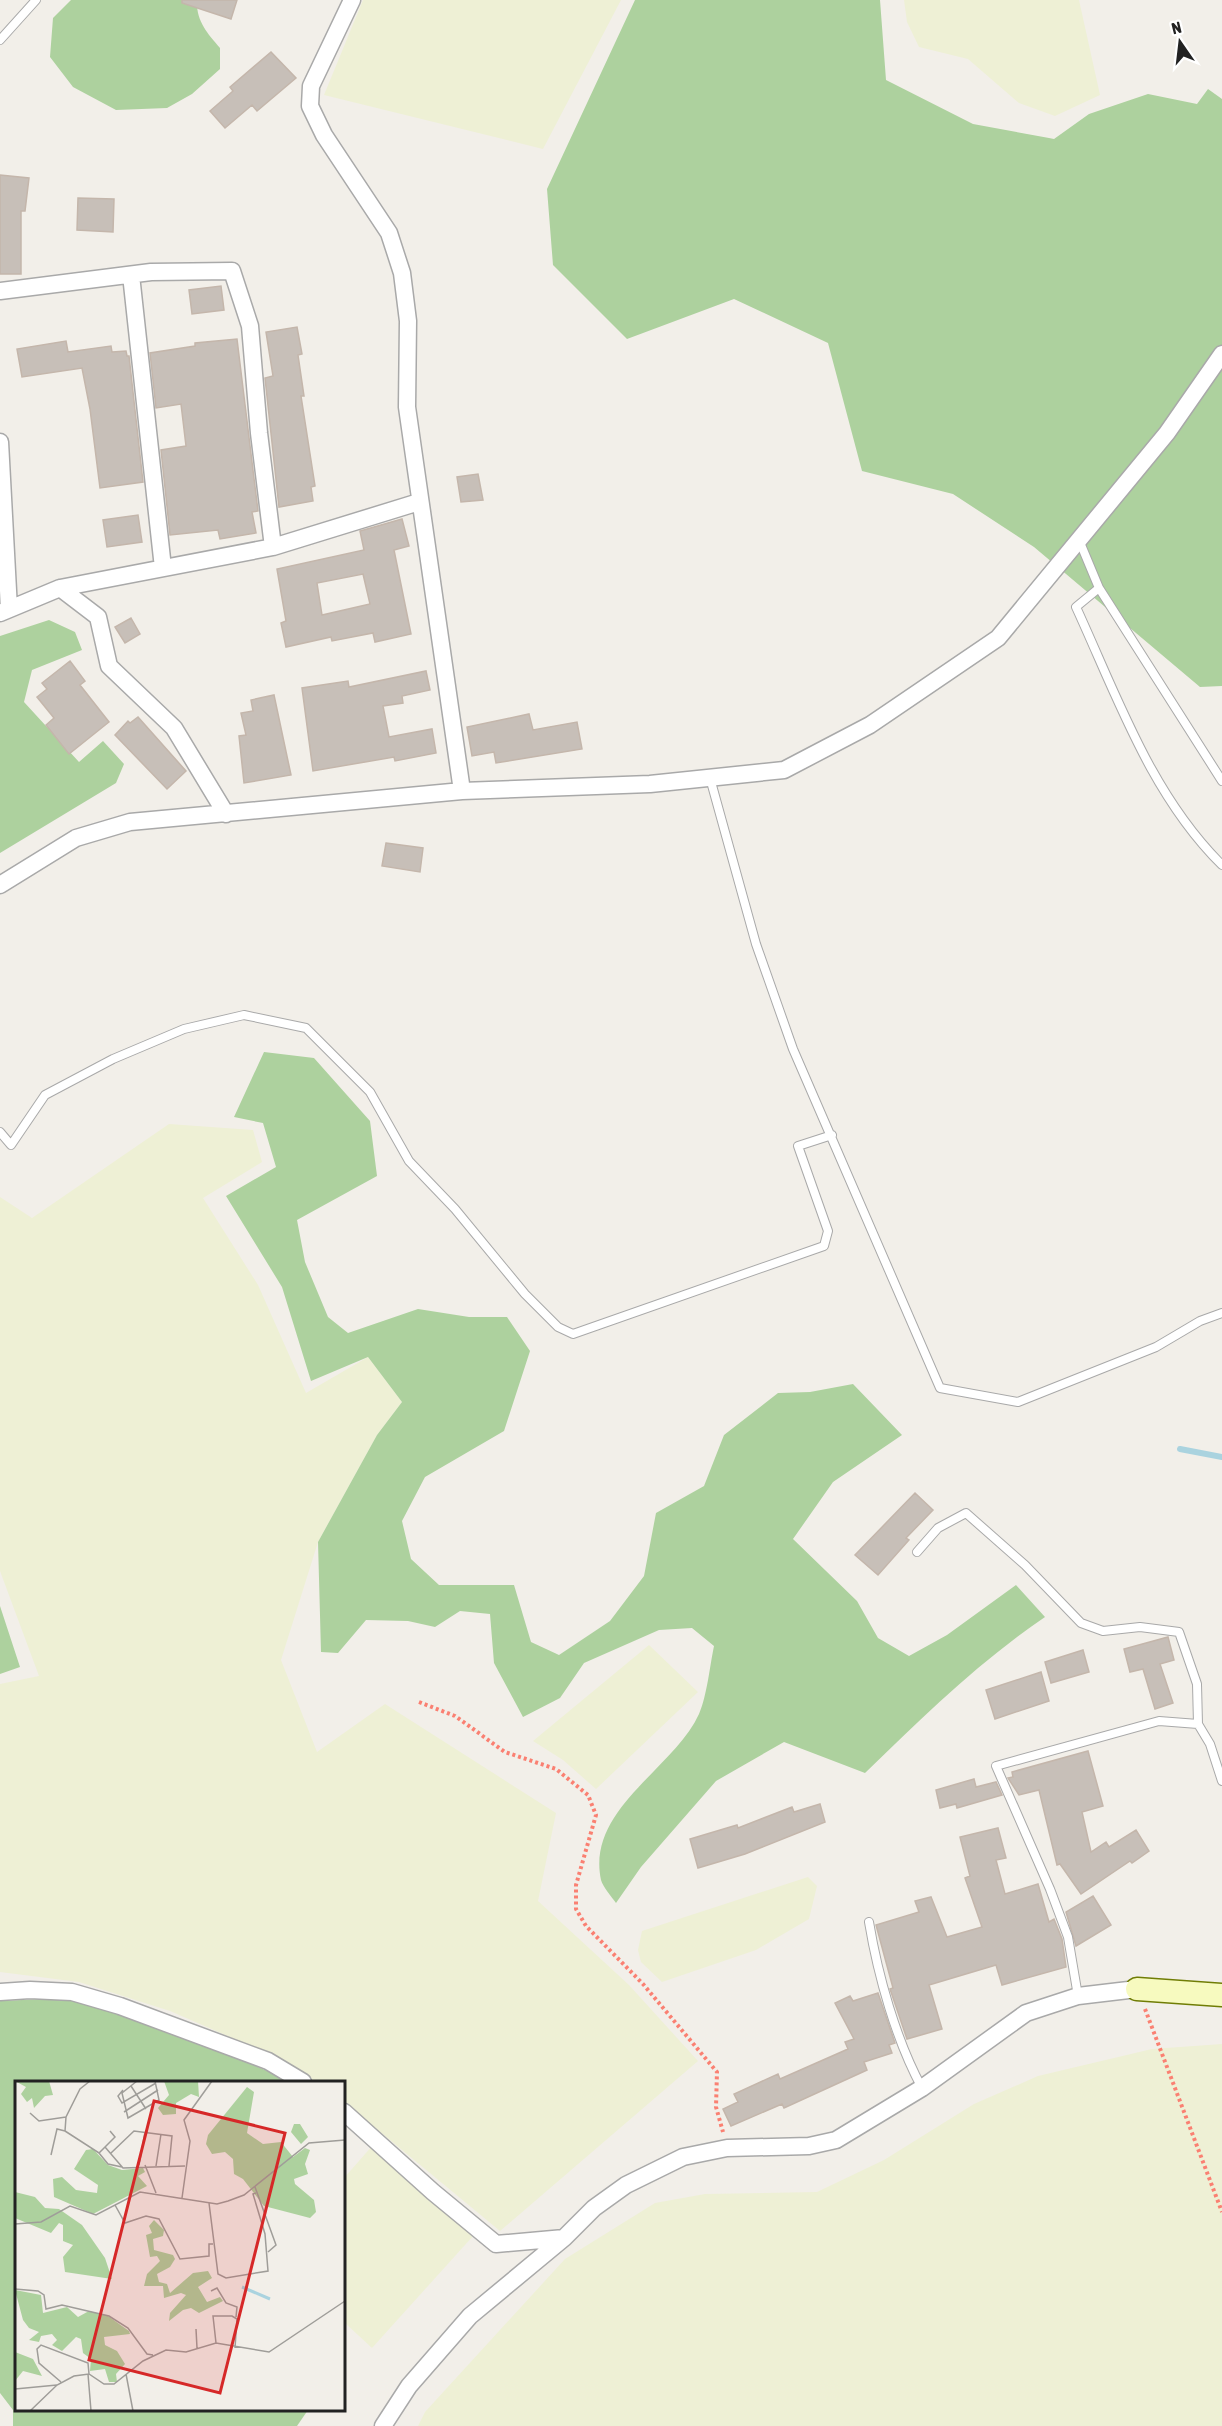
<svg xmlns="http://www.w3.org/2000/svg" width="1222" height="2426" font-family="'Asap Condensed',sans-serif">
<rect width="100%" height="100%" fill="#f2efe9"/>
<!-- farmland -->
<path fill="#eef0d5" d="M363 0H621L543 149 324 95Z
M904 0H1079L1100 95 1055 116 1019 103 968 59 919 47 907 22Z
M169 1124 253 1130 262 1162 203 1198 258 1285 306 1393 368 1357 402 1402 377 1435 318 1542 281 1660 317 1752 385 1704 556 1813 538 1901 629 1985 698 2061 500 2231 344 2102V2082H317L274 2056 170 2011 79 1982 0 1972V1684L39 1676 0 1571V1197L32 1218Z
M649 1645 698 1692 596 1789 563 1760 533 1741Z
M808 1877 817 1886 809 1919 756 1950 662 1982 641 1962 638 1950 642 1931Z
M1222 2044V2426H418L425 2412 565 2259 655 2203 705 2194 817 2192 884 2160 974 2104 1038 2076 1152 2049Z
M373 2145 474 2235 372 2348 344 2322V2178Z"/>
<!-- forest -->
<path fill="#add19e" d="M71 0H197C196 21 207 33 220 48V69L192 94 167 108 116 110 73 87 50 57 53 18Z
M635 0H880L886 80 973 124 1049 138 1054 139 1089 114 1148 94 1197 104 1208 89 1222 99V686L1200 687 1034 547 953 494 862 471 828 343 734 299 627 339 553 265 547 189Z
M49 620 75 632 82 650 32 670 24 702 79 762 103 741 124 764 116 783 0 853V636Z
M264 1052 314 1058 370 1121 377 1176 297 1220 305 1262 328 1317 348 1333 418 1309 469 1317H507L530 1351 504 1431 425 1477 402 1521 411 1559 439 1585H514L531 1642 559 1655 610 1621 644 1576 656 1513 704 1486 724 1435 778 1393 810 1392 853 1384 902 1435 833 1482 793 1539 857 1601 878 1638 909 1656 947 1635 1016 1585 1045 1617C979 1662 923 1717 865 1773L784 1742 716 1781 641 1867 616 1903C611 1896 603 1887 601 1880 586 1809 674 1769 699 1714 707 1696 710 1665 714 1646L692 1628 659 1630 584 1663 560 1698 523 1717 494 1663 490 1614 460 1611 435 1627 408 1621 366 1620 338 1653 321 1652 318 1542 377 1435 402 1402 368 1357 311 1381 282 1287 226 1196 276 1167 263 1123 234 1117Z
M0 1606 20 1667 0 1674Z
M65 1998 163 2026 286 2079 287 2082H16V2410H308L297 2426H13V2410L0 2393V2001Z"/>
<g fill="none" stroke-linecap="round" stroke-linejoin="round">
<!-- stream -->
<path stroke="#aad3df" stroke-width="6" d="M1180 1449 1222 1457"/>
</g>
<!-- building -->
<path fill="#c7bfb8" stroke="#c4b6ab" stroke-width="1.5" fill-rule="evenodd" d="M182 0H237L231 19 182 3Z
M271 52 296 78 257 111 252 105 225 128 210 111 233 91 230 87Z
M0 175 29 178 25 211H21V274H0Z
M78 198 114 199 113 232 77 230Z
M221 286 224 310 192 314 189 290Z
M297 327 302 354 298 355 304 396H301L315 486 311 487 313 501 279 507 265 378 273 376 266 332Z
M237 339 258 511 252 512 256 533 220 539 218 530 170 535 161 450 186 446 181 404 156 408 150 353 195 346V343Z
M66 341 68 352 111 346 112 352 126 351 127 356H129L143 482 100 488 90 409 82 368 22 377 17 349Z
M478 474 483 500 461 502 457 477Z
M138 515 142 542 107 547 103 520Z
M402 519 409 546 394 550 411 634 375 642 373 633 332 641 331 637 286 647 281 623 286 621 277 569 364 550 360 531ZM363 574 370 604 322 615 317 583Z
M131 618 140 634 125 643 115 627Z
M70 661 85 681 80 685 109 722 69 754 46 725 54 718 37 697 47 689 42 683Z
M426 671 430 690 402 696 403 703 383 706 389 737 432 729 436 753 395 761 394 757 313 771 302 688 348 681 349 687Z
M274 695 291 775 244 783 239 736 246 735 241 713 253 711 251 700Z
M529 714 533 730 577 722 582 749 496 763 494 752 472 756 467 727Z
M138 717 186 771 167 789 115 735 128 721 130 723Z
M386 843 423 848 420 872 382 866Z
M915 1493 933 1510 906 1538 909 1540 878 1575 855 1555Z
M1168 1637 1174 1660 1160 1664 1173 1703 1155 1709 1143 1669 1130 1672 1124 1649Z
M1083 1650 1089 1672 1051 1683 1045 1662Z
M1041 1672 1049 1701 995 1719 986 1690Z
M1088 1751 1103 1806 1082 1812 1091 1852 1106 1842 1109 1847 1136 1830 1149 1851 1132 1863 1130 1861 1081 1894 1060 1864 1057 1865 1039 1790 1019 1795 1008 1778 1013 1777 1012 1772Z
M974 1779 976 1787 996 1782 1002 1795 957 1808 956 1804 940 1808 936 1790Z
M820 1804 825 1822 745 1854 698 1868 690 1839 737 1825 738 1828 792 1807 794 1812Z
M998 1828 1006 1858 996 1860 1005 1894 1038 1884 1049 1922 1054 1919 1062 1939 1066 1967 1002 1985 996 1965 929 1985 942 2029 907 2039 890 1989 893 1988 876 1925 919 1912 915 1901 931 1897 947 1937 982 1927 965 1878 970 1876 960 1837Z
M1093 1896 1111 1925 1076 1946 1066 1912Z
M878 1993 895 2043 889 2045 892 2053 864 2062 867 2070 784 2108 782 2104 731 2126 723 2109 738 2102 734 2094 778 2074 780 2079 848 2049 845 2042 854 2039 835 2003 850 1996 853 2001Z"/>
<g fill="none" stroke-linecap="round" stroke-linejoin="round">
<defs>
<path id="lane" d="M0 40 36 0
M1079 540 1099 588 1222 781
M1099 588 1076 607C1117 696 1151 795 1222 865
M710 778 756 944 793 1049 940 1388 1018 1402 1156 1347 1200 1321 1222 1313
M0 1132 11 1145 45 1095 113 1059 184 1029 244 1015 306 1028 370 1092 409 1161 455 1209 525 1294 558 1327 573 1334 824 1246 828 1231 798 1146 832 1135
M917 1552 938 1528 966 1513 1025 1565 1081 1623 1103 1631 1140 1627 1179 1632 1197 1684 1198 1724
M869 1922C878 1976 896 2040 922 2088
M1078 1996 1068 1937 1050 1889 996 1766 1159 1721 1198 1724 1210 1744 1222 1781"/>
<path id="street" d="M352 0 311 86 310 106 324 135 389 233 402 273 408 321 407 407 462 791
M131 275 163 568
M0 291 151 272 232 271 250 326 259 433 273 547
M0 442 9 609
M60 588 98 617 109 666 174 728 226 814
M0 613 60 588 273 547 419 502
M0 885 76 838 130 822 462 791 650 784 784 770 870 725 998 638 1167 433 1222 354
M0 1992 30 1990 72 1992 120 2006 268 2061 303 2082
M344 2112 433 2192 496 2244 564 2238
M383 2426 409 2386 470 2316 564 2238 594 2208 626 2185 683 2157 727 2148 809 2146 836 2140 922 2088 1026 2013 1078 1996 1137 1989"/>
<path id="secondary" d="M1137 1989 1222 1995"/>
</defs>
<!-- lane casing -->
<use href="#lane" stroke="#a9a9a9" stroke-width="10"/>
<!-- street casing -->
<use href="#street" stroke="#a9a9a9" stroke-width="19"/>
<!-- secondary casing -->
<use href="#secondary" stroke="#707d05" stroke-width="25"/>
<!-- path -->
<path stroke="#fa8072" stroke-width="4" stroke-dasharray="3 3" stroke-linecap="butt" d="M419 1702 455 1716 505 1752 556 1769 588 1795 596 1815 576 1885V1909L586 1926 643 1984 717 2072 716 2107 723 2132
M1145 2009 1222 2212"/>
<!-- lane -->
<use href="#lane" stroke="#fff" stroke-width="8"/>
<!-- street -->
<use href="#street" stroke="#fff" stroke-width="16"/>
<!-- secondary -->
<use href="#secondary" stroke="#f7fabf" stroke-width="22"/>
</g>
<!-- overview -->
<g transform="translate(15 2081)">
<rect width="330" height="330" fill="#f2efe9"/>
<path d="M0 0H34L38 14 30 15 19 27 17 17 12 21 6 13 11 6ZM149 0H183L184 16 176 13 161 22V33L148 34 143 27 154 14ZM232 6 239 11 232 52 248 63 266 61 278 76 290 67 295 69 290 83 293 93 279 98 280 103 299 119 301 131 295 137 249 125 228 98 219 93 218 78 210 71 197 73 191 63 193 54ZM279 43H285L293 56 286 63 276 51ZM78 68 93 84 107 89 128 87 130 91 123 95 132 105 78 133 39 116 38 98 47 96 61 109 82 112 83 104 59 88 71 69ZM0 111 20 116 30 127 44 128 67 144 90 177 97 198 50 191 48 176 58 164 48 160V144L44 142 36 152 0 137ZM139 139 149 149 148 155 138 158 139 169 158 174 160 178 155 186 142 193 144 201 152 203 155 212 178 192 193 190 197 197 183 206 192 221 205 216 208 220 184 232 176 227 168 229 154 240 155 232 171 214 166 212 149 217 148 205H129L132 193 145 180 142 175 135 176 131 154 137 152 134 145ZM0 209 26 214 28 232 52 226 63 236 74 230 93 235 114 250 115 253 89 256 90 264 102 270 110 283 101 293 102 301H94L90 288 75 290 76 278 68 272 66 258 61 256 47 270 37 264 42 259 37 253 26 255 24 261 14 259 24 251 14 247 8 239ZM0 271 18 278 27 295 8 290 0 300Z" fill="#add19e"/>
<path fill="none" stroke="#aad3df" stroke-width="3" d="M227 206 255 218"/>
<path fill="none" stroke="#9f9d99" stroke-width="1.5" d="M75 0 65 8 51 36 50 50 84 72 100 56 95 50M122 0 107 12 113 37 144 19 140 0M116 5 131 28M108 9 103 15 107 22 141 2M109 31 143 9M15 32 24 40 51 36M90 66 108 87 170 85M84 72 93 83 107 86M96 72 119 50 157 55 154 85M36 74 42 48 50 50M124 84 130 51M130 84 141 112M141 85 146 53M240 106 261 164 253 171M167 117 175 60 169 39 197 0M194 122 203 193 211 197 253 190 250 153 238 113 241 112M100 124 110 142 131 135 144 138 165 178 194 175V163H198M0 143 26 141 55 125 81 134 125 111 202 123 213 120 229 114 294 62 330 59M0 208 23 210 29 214 31 228 47 224 94 235 113 247 132 273 138 274M196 210 202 207 211 222 222 226 221 236M181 248 182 267M201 262 198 235H217L222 238 220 267M73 293 76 330M111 293 118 330M46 301 24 282 22 268 26 264 73 282 74 293M0 308 42 304M15 330 42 304 59 295 74 293 89 303H99L128 280 151 269 171 271 201 262 254 271 330 220"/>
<path fill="#d62828" fill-opacity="0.15" stroke="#d62828" stroke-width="3" d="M139 20 270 52 205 312 74 279Z"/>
<rect width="330" height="330" fill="none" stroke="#222" stroke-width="3"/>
</g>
<!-- north arrow -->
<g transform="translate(1180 42) rotate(346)" stroke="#ffffff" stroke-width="4.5" paint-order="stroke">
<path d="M0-4.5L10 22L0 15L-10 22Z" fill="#222222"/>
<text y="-9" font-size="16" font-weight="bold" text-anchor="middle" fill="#222222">N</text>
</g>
</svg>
